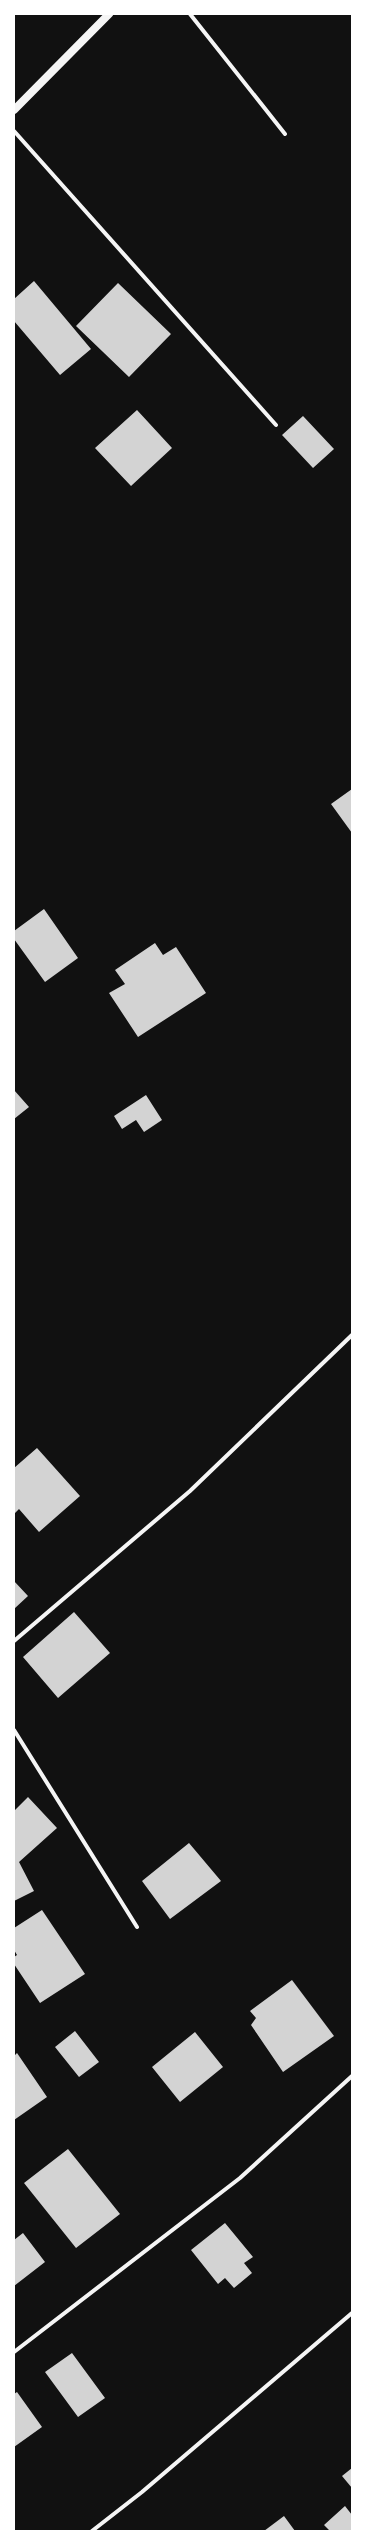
<svg xmlns="http://www.w3.org/2000/svg" width="366" height="2545" font-family="'Asap Condensed',sans-serif">
<rect width="100%" height="100%" fill="#111"/>
<!-- building -->
<path fill="#d3d3d3" d="M34 281 91 349 60 375 14 321V299Z
M118 283 171 334 129 377 76 326Z
M137 410 172 448 131 486 95 448Z
M303 416 334 449 313 468 282 435Z
M352 789V833L331 804Z
M44 909 78 958 45 982 14 939V931Z
M155 943 163 955 176 947 206 993 138 1037 109 993 125 984 115 970Z
M14 1090 29 1107 14 1119Z
M146 1095 162 1120 144 1132 136 1120 122 1129 114 1116Z
M37 1448 80 1496 39 1532 19 1509 14 1514V1468Z
M14 1581 28 1596 14 1609Z
M74 1612 110 1653 58 1698 23 1657Z
M28 1797 57 1828 19 1862 34 1891 14 1901V1811Z
M189 1843 221 1881 170 1919 142 1881Z
M42 1910 85 1974 40 2003 14 1964V1957L17 1955 14 1950V1928Z
M292 1980 334 2036 283 2072 251 2025 256 2018 250 2011Z
M75 2031 99 2062 79 2077 55 2047Z
M195 2032 223 2067 180 2102 152 2067Z
M17 2053 47 2097 14 2120V2056Z
M68 2149 120 2214 76 2248 24 2183Z
M225 2223 253 2257 244 2263 252 2273 234 2288 225 2278 218 2284 191 2250Z
M23 2233 45 2262 14 2286V2240Z
M72 2353 105 2398 78 2417 45 2372Z
M17 2392 42 2427 14 2447V2394Z
M352 2468V2488L342 2476Z
M345 2506 352 2515V2531H330L324 2525Z
M284 2516 295 2531H264Z"/>
<g fill="none" stroke-linecap="round" stroke-linejoin="round">
<!-- minor -->
<path stroke="#f5f5f5" stroke-width="4" d="M190 14 285 134
M14 131 276 425
M14 1641 190 1491 352 1335
M14 1730 137 1927
M14 2352 240 2178 352 2076
M92 2531 142 2492 352 2313"/>
<!-- secondary -->
<path stroke="#f5f5f5" stroke-width="8" d="M14 110 109 14"/>
</g>
<!-- border -->
<rect width="366" height="2545" fill="none" stroke="#ffffff" stroke-width="30"/>
</svg>
